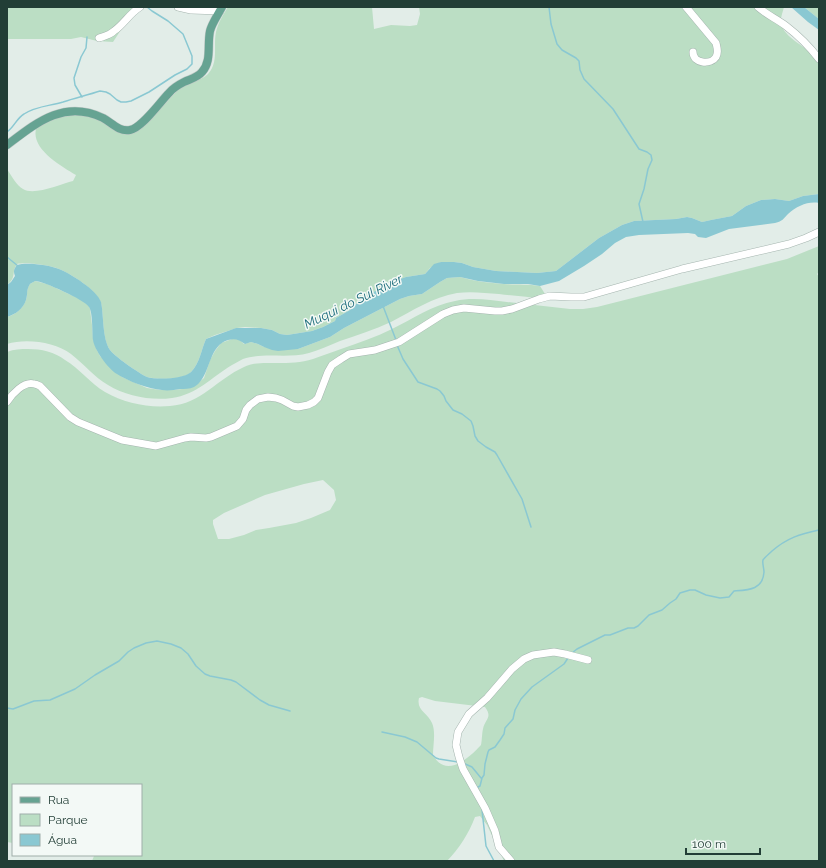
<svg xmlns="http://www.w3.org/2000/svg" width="826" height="868" font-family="Raleway,sans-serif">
<rect width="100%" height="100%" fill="#e2ede8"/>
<!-- green -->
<path fill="#bbdec4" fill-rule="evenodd" d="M7 7H136L113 42 97 41 81 37 71 39H7Z
M228 7H372L374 29 391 25 410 26 417 25 420 14 419 7H784C783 12 780 18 781 23 783 37 808 49 819 57V194L803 196 789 201 775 199 761 200 746 206 732 216 711 220 702 222 692 218 687 217 676 219 634 221 622 225 599 238 556 271 537 273 517 272 496 271 473 267 462 263 454 262H441L430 268 425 274 406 277 362 298 350 310 336 318 335 321 323 327 312 331 287 335 280 334 272 330 261 328 245 327 237 328 215 335 206 339C201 350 200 363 191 372 184 380 157 380 147 377 140 374 114 356 110 350 102 339 104 316 101 303 97 290 71 274 59 269 49 265 27 262 17 264 11 273 17 277 7 285V169C11 175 17 186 23 189 34 196 61 184 73 181L76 175C61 166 31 149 36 129 51 117 72 113 91 117 105 121 119 128 132 134L138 131 143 127 178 90C183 86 189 83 195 81 200 79 204 78 208 74 219 62 213 46 216 32 218 23 223 15 228 7Z
M804 7H819V19Z
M819 246V272L817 274 819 277V861H504L487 825 480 816 475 817C469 833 459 849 447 861H92L94 856 91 855H141V785H13V843L7 842V352C14 349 21 349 28 349 41 349 55 352 65 360 80 369 90 383 105 392 124 403 148 408 170 406 201 404 217 379 244 367 254 362 265 363 277 363 289 363 301 363 313 359 322 356 332 352 341 349 358 343 376 337 392 329 413 319 432 305 455 301 472 297 490 300 507 302 528 304 549 307 570 309H583L597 307 787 259ZM323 480 334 490 336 500 330 510 311 518 296 523 269 528 256 530 244 535 229 539H218L213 524V520L224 513 265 495 304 484ZM422 697 435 701 485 707C493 718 485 719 483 729 482 732 482 741 481 745 469 758 446 779 433 755 433 745 436 732 432 723 428 713 416 710 419 698Z
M460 277C474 281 489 283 504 284 517 285 527 284 540 286L545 294 544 299C529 297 514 296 499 294 485 293 471 291 457 293 433 297 412 311 391 322 374 330 357 335 340 341 330 345 319 350 309 353 287 359 264 352 243 359 239 361 236 363 232 365 212 377 196 395 172 398 151 401 126 396 108 385 94 377 84 364 71 354 55 342 26 338 7 344V317C17 314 25 307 27 296 27 292 27 288 30 284L35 281 47 284 82 300 89 306 90 309 92 325 93 339 97 350 100 356 122 377 147 388 160 390H172L182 389 198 383 204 378 210 360 215 351 221 343 232 339H239L244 344 251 342 258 344 264 347 298 349 330 337 344 328 400 299 409 296 422 294 440 282 447 278Z"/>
<!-- water -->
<path fill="#8ac8d2" d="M791 7H804L819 19V30L808 22Z
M819 194V203C808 201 797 206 788 214 783 219 783 221 775 223L729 229 706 238 698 237 695 234 688 233 639 235 626 237 615 243 602 254 584 266 559 281 540 286 528 284H504L478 281 460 277 447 278 440 282 422 294 409 296 400 299 344 328 330 337 298 349 278 351 272 350 264 347 258 344 251 342 245 344C239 340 236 338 228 340 209 346 211 370 199 383 198 384 196 386 194 387 190 389 184 389 180 389 174 390 168 391 162 390 148 389 128 381 117 374 108 369 94 349 93 340 92 332 93 313 89 307 85 300 43 281 35 281 34 282 31 283 30 284 26 290 28 294 26 300 23 309 16 314 7 317V285L11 282 15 276C13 271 14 269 17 265 27 262 49 265 59 269 71 274 97 290 101 302 104 316 102 338 110 350 114 356 140 374 147 377 157 380 184 379 191 372 200 363 201 350 206 339L236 328H261L272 330 280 334 287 335 312 331 323 327 335 321 336 318 350 310 362 298 395 281 406 277 425 274 434 264 441 262H454L462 263 473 267 496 271 517 272 537 273 556 271 599 238 622 225 634 221 676 219 687 217 692 218 702 222 711 220 732 216 746 206 761 200 775 199 789 201 803 196Z"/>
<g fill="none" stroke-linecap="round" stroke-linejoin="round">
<!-- stream -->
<path stroke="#8ac8d2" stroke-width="1.5" d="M549 7 551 24 557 44 562 50 576 58 579 61 580 70 584 79 613 109 639 149 647 152 651 155 652 160 648 169 644 189 639 204 643 222
M82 97 75 85 74 78 81 57 86 48 87 37
M7 132C14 127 17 118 24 114 36 106 50 106 63 102 75 98 88 95 100 91L106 92 110 94 117 100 121 102H126L131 101 149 92 175 75 187 69 192 64V56L183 34 168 21 152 11 147 7
M7 257 18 266
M383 306 396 340
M397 345 403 359 418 382 437 389 440 391 444 396 446 401 453 410 462 414 471 421 473 426 475 436 478 441 486 447 495 452 497 455 522 499 531 527
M572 653 577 649 605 635H610L628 628H634L638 626 649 615 662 610 670 603 676 599 680 593 690 590H695L706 595 720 598 729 597 734 591C748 590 763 590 764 572 764 568 762 563 763 560 765 557 769 554 772 551 787 538 800 534 819 530
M7 708 13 709 34 701 50 700 75 689 95 675 119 661 128 652 134 648 146 643 157 641 171 644 181 648 188 654 196 666 205 674 210 676 231 680 236 682 260 700 269 705 290 711
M382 732 405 737 417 742 436 758 439 759 458 762
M463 763 472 767 481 778
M477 790 478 787 480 786 482 778 484 775 485 764 488 752 489 750 495 747 500 740 504 734 505 728 513 719 515 710 521 699 532 687 564 664 568 658
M482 810 486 846 494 861"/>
<defs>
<path id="minor" d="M178 7 191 10 220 11
M686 7 716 43C717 48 719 52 716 57 711 65 693 64 693 52
M758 7C767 15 777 19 786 26 799 36 810 47 819 59
M99 38C105 36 110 35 114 31 124 24 129 14 140 7
M7 402C12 394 24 381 34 384 36 384 38 385 40 386L70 417 78 422 122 440 156 446 185 438 191 437 206 438 211 437 237 426 243 419 246 410 250 405 258 399 268 397 276 398 282 400 293 406 298 407 308 405 314 402 318 398 328 372 332 365 341 359 349 354 375 350 399 342 443 314 453 310 464 308 495 311H502L512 309 539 299 550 296 571 297H584L682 269 789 244 806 238 819 232
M511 861 499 847 495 831 485 808 463 769 459 757 456 745 458 732 469 714 487 698 512 669 524 659 533 655 554 652 565 654 588 660"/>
<path id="major" d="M7 145C36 123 64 99 103 118 112 123 119 132 130 130 142 128 160 102 169 93 173 88 178 85 184 82 190 79 197 78 202 72 212 61 207 45 210 31 212 23 218 15 222 7"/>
</defs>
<!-- minor casing -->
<use href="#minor" stroke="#a5b5af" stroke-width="8"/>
<!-- major casing -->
<use href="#major" stroke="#c1c9c7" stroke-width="9"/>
<!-- minor -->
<use href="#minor" stroke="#fff" stroke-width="7"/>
<!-- major -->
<use href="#major" stroke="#66a392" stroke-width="8"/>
</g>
<g text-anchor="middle" stroke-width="3" stroke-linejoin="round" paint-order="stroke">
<!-- water labels -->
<g font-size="13" font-style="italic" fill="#1b6c7b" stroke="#f3f9f6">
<text transform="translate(353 301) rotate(-26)" y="5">Muqui do Sul River</text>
</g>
</g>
<!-- border -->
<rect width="826" height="868" fill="none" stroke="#223e36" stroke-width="16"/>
<!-- legend -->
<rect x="12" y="784" width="130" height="72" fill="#f3f9f6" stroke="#9faea9"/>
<rect x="20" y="797" width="20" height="6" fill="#66a392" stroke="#9faea9"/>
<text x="48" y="804" font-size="12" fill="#223e36">Rua</text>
<rect x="20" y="814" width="20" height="12" fill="#bbdec4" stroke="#9faea9"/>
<text x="48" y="824" font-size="12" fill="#223e36">Parque</text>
<rect x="20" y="834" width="20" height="12" fill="#8ac8d2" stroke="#9faea9"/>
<text x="48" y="844" font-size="12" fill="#223e36">Água</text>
<!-- scale -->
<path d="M686 848v6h74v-6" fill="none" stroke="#223e36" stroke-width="2"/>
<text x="692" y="848" font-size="12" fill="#223e36" stroke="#f3f9f6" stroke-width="3" paint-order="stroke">100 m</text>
</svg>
